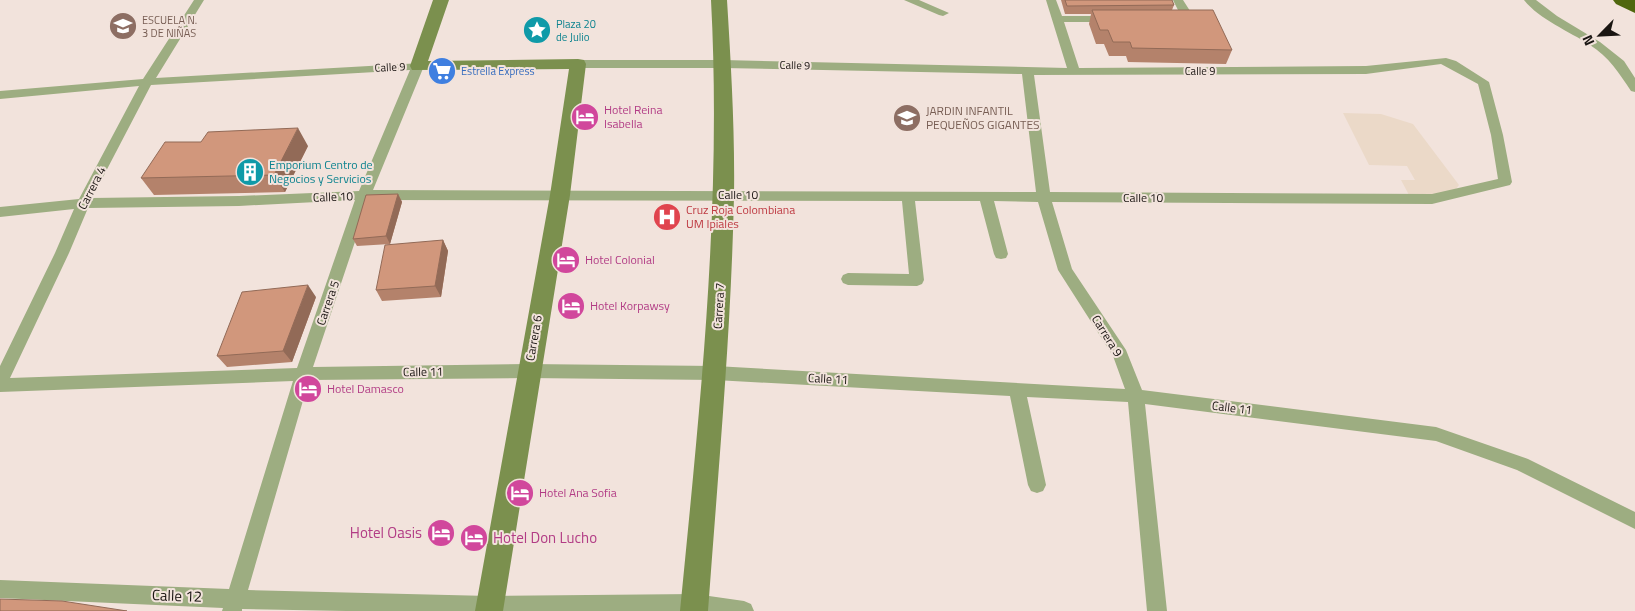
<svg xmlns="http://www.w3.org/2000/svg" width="1635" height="611" font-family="'Titillium Web',sans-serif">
<rect width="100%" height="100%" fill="#f2e3dc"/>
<!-- medical -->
<path fill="#ebd9c8" d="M1343 113 1381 114 1413 124 1459 185 1456 189 1429 196 1409 195 1401 180H1415L1407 166 1369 165Z
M677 208 674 226H658L662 209Z"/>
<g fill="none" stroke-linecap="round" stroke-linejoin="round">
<!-- street -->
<path fill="#9dad81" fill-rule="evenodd" d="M194 0H204L156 78 422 63 424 66 373 190 1036 192 1022 74 723 68H578L572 64 578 60H723L1067 68 1046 0H1056L1062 16H1110L1116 19 1110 22H1064L1079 68 1366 66 1446 58 1456 61 1489 82 1503 135 1512 182 1510 185 1432 204 1052 202 1072 269 1126 350 1142 390 1436 427 1528 459 1635 512V529L1517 470 1436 441 1145 404 1167 611H1147L1128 402 1027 397 1046 485 1043 491 1037 493 1031 491 1028 485 1010 396 715 380 528 378 309 380 248 590 489 596 695 594 744 601 751 604 754 611H346L242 609V611H222L223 608 0 598V580L229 589 293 381 0 392V366L55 253 74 209 0 217V207L79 199 139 86 0 99V91L143 79ZM1441 64 1478 84 1491 135 1498 179 1432 194 1050 192 1034 75 1366 74ZM410 70 359 191 239 196 92 198 151 85ZM355 200 297 368 10 378 69 253 88 208 239 206ZM369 200 902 201 909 274 848 273 843 275 841 279 843 283 848 285 917 286 922 284 924 280 915 201H980L994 254 996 258 1001 259 1006 258 1008 254 994 201 1038 202 1058 270 1113 356 1125 389 715 366 528 364 313 367Z
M904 0H919L949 13 943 16 939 15Z
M1173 0H1183L1192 14 1187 20 1169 21 1167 19 1169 17 1180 14Z
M1524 0H1536L1557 16 1600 42 1624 61 1635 78V92L1631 91C1619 73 1609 57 1590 45 1569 31 1540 20 1524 0Z"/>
<!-- secondary -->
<path fill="#7b904e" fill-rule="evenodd" d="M433 0H449L428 61 578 59 584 60 586 64 570 195 503 611H475L550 195 569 69 412 70 410 66Z
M711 0H727C731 65 735 131 734 196 731 335 718 473 708 611H680C700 406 722 206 711 0Z"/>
<!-- highway -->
<path fill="#50670e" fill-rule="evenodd" d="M1613 0H1635V13L1616 4Z"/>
</g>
<!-- wall -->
<path fill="#b4826b" d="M1061 0H1172L1174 5 1172 10 1232 50 1226 64 1128 62 1126 56H1109L1104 44H1096L1089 24 1091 14H1065Z
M308 146 285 192 154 195 141 178Z
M398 194 402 202 390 244 357 246 353 239Z
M443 240 448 251 441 297 382 301 376 290Z
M316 297 292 362 227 367 217 356Z"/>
<!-- shaded-wall -->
<path fill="#926a57" d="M298 128 308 146 285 192 274 175Z
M398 194 402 202 390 244 386 236Z
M443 240 448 251 441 297 435 286Z
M308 285 316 297 292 362 283 351Z"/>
<!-- building -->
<path fill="#d1977c" stroke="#926a57" d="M1065 0H1172L1174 5 1067 6Z
M1092 10H1213L1232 50 1132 48 1130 42H1113L1108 30H1100Z
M298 128 274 175 141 178 165 142H201L208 132Z
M398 194 386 236 353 239 366 195Z
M443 240 435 286 376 290 385 245Z
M308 285 283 351 217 356 242 292Z
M0 599 62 601 127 611H0Z"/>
<!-- icons -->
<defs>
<symbol id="school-disc" viewBox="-11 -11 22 22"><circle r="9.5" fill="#8d6e63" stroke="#f2e3dc"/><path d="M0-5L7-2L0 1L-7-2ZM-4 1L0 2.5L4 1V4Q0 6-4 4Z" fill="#fff"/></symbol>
<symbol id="sight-disc" viewBox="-11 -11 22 22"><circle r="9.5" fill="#0f9aa8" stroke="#f2e3dc"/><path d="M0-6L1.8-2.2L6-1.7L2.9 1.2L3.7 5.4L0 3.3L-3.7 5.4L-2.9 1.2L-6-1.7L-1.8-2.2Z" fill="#fff"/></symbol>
<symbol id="supermarket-disc" viewBox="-11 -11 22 22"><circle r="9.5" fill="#3f7fe0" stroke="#f2e3dc"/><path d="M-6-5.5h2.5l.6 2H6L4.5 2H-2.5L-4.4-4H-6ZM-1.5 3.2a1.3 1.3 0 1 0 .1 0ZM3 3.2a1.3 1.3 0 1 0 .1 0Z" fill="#fff"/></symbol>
<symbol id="hotel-disc" viewBox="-11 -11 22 22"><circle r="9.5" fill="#d1479c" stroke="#f2e3dc"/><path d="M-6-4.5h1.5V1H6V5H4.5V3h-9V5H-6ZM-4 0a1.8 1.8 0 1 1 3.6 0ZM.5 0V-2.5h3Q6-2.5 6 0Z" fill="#fff"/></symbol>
<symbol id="building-disc" viewBox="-11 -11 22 22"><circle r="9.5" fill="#0f9aa8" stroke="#f2e3dc"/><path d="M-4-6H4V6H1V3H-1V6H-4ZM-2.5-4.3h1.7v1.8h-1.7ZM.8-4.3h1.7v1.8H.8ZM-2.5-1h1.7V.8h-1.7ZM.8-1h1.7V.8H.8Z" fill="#fff"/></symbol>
<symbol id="hospital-disc" viewBox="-11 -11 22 22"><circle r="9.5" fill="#e0444e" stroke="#f2e3dc"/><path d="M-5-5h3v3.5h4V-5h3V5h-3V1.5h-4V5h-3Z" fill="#fff"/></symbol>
</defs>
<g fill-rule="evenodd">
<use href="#school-disc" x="107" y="10" width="32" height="32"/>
<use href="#sight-disc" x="521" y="14" width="32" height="32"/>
<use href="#supermarket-disc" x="426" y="55" width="32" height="32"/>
<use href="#hotel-disc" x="569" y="101" width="32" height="32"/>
<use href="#school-disc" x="891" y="102" width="32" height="32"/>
<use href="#building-disc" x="234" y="156" width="32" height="32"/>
<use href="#hospital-disc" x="651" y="201" width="32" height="32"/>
<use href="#hotel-disc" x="550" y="244" width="32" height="32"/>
<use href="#hotel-disc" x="555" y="290" width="32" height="32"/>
<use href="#hotel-disc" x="292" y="373" width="32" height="32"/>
<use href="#hotel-disc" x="504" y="477" width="32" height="32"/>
<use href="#hotel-disc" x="425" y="517" width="32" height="32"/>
<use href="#hotel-disc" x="458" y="522" width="32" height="32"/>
</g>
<g text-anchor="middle" stroke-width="4" stroke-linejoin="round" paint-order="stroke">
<!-- far-education labels -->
<g font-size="11" fill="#785e54" stroke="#f2e3dc" text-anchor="start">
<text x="142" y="24">ESCUELA N.<tspan x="142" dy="13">3 DE NIÑAS</tspan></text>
</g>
<!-- far-culture labels -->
<g font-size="11" fill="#0d838f" stroke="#f2e3dc" text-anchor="start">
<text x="556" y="28">Plaza 20<tspan x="556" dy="13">de Julio</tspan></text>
</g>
<!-- far-street labels -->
<g font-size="11" fill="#1a1512" stroke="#f2e3dc">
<text transform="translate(795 65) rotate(1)" y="4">Calle 9</text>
<text transform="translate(390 67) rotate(-3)" y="4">Calle 9</text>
<text x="1200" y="75">Calle 9</text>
</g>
<!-- far-shop labels -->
<g font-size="11" fill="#366cbe" stroke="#f2e3dc" text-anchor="start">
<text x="461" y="75">Estrella Express</text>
</g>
<!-- hotel labels -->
<g font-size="12" fill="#b23c85" stroke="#f2e3dc" text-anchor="start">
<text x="604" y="114">Hotel Reina<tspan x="604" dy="14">Isabella</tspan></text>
<text x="585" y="264">Hotel Colonial</text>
<text x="590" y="310">Hotel Korpawsy</text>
<text x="327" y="393">Hotel Damasco</text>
<text x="539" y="497">Hotel Ana Sofia</text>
</g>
<!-- education labels -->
<g font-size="12" fill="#785e54" stroke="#f2e3dc" text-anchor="start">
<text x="926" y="115">JARDIN INFANTIL<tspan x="926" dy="14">PEQUEÑOS GIGANTES</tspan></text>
</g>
<!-- culture labels -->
<g font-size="12" fill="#0d838f" stroke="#f2e3dc" text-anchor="start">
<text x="269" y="169">Emporium Centro de<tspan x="269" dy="14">Negocios y Servicios</tspan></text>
</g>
<!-- street labels -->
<g font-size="12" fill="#1a1512" stroke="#f2e3dc">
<text transform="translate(92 188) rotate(-63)" y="4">Carrera 4</text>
<text x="738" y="199">Calle 10</text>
<text transform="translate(333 197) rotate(-2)" y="4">Calle 10</text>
<text x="1143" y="202">Calle 10</text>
<text transform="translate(328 303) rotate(-71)" y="4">Carrera 5</text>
<text transform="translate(719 306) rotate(-87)" y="4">Carrera 7</text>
<text transform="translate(1107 336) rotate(58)" y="4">Carrera 9</text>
<text transform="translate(534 338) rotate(-80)" y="4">Carrera 6</text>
<text transform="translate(423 372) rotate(-1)" y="4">Calle 11</text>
<text transform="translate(828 379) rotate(3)" y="4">Calle 11</text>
<text transform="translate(1232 408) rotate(7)" y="4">Calle 11</text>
</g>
<!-- health labels -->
<g font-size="12" fill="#be3a42" stroke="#f2e3dc" text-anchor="start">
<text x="686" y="214">Cruz Roja Colombiana<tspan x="686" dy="14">UM Ipiales</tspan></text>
</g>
<!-- near-hotel labels -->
<g font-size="15" fill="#b23c85" stroke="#f2e3dc" text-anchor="end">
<text x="422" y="538">Hotel Oasis</text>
<text x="493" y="543" text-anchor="start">Hotel Don Lucho</text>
</g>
<!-- near-street labels -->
<g font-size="15" fill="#1a1512" stroke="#f2e3dc">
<text transform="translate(177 596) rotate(2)" y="5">Calle 12</text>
</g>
</g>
<!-- north arrow -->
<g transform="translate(1600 35) rotate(246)" stroke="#f2e3dc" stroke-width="4" paint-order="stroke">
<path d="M0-4L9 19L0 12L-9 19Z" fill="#1a1512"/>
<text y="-8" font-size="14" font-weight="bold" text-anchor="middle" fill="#1a1512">N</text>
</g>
</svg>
